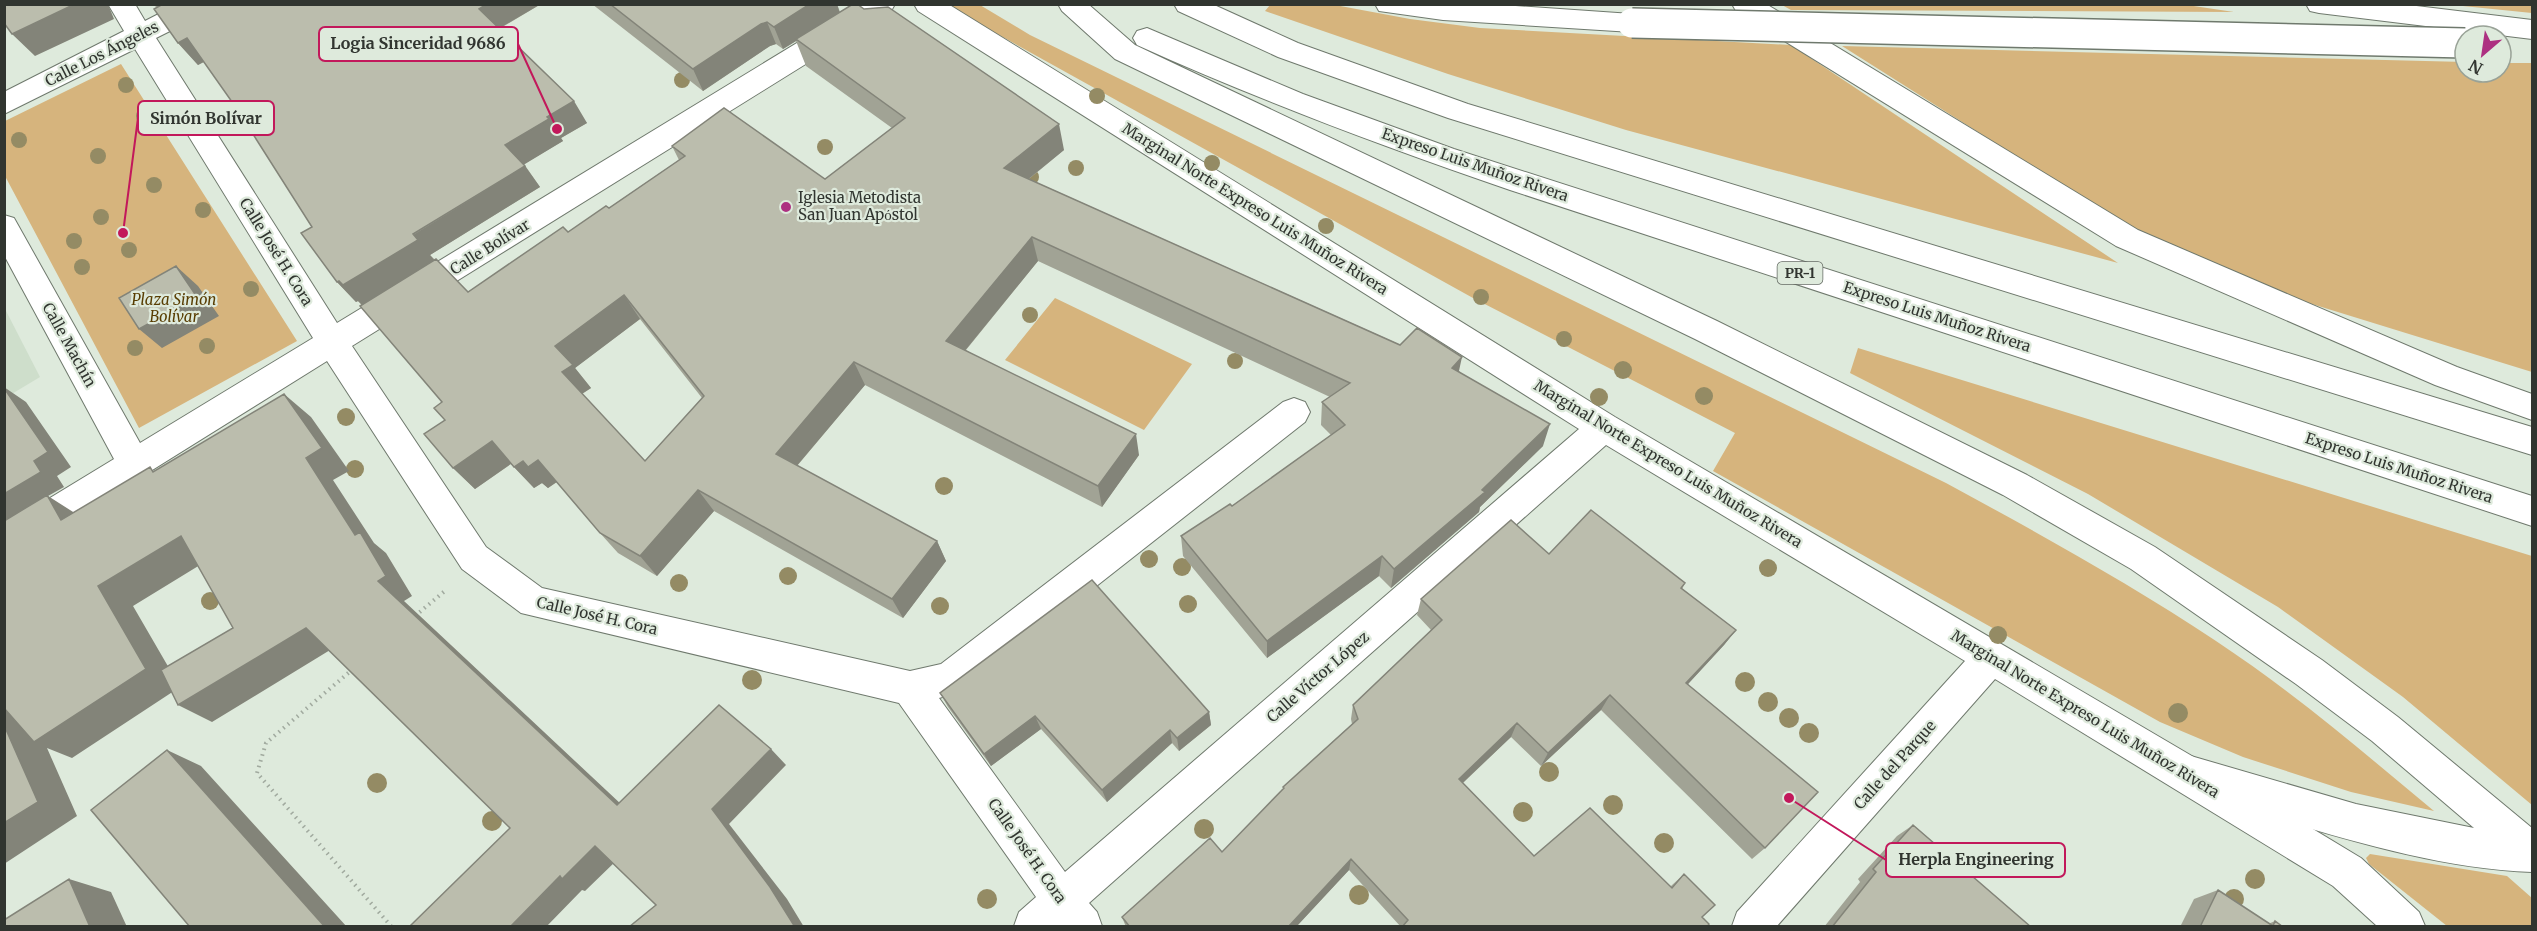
<svg xmlns="http://www.w3.org/2000/svg" width="2537" height="931" font-family="Merriweather,serif">
<rect width="100%" height="100%" fill="#deeadc"/>
<!-- built -->
<path fill="#cedecb" d="M4 307 40 377 5 398H4Z"/>
<!-- green -->
<path fill="#d6b47d" d="M945 5H980L1030 35 1946 483C2038 533 2129 583 2216 641 2293 692 2363 752 2434 811L2351 792 2243 757 2160 722 1713 471 1735 433 1473 298Z
M1270 5H1335L1410 19 1480 28 1791 45 2118 263 1626 130 1448 74 1265 11Z
M2187 5 2234 12 1791 10 1782 5Z
M2453 5H2532V13Z
M1842 46 2465 62V72H2501V63H2532V372L2276 293 2120 222Z
M121 64 297 341 139 428 5 176V121Z
M1055 298 1192 364 1144 430 1005 360Z
M1858 348 2532 556V805L2403 697 2278 607 2088 494 1850 373Z
M2370 854 2507 876 2532 898V926H2447L2369 864 2366 858Z"/>
<g fill="none" stroke-linecap="round" stroke-linejoin="round">
<defs>
<path id="minor" d="M108 4H135L145 21 178 4H214L210 11 156 38 337 323 861 4H895L891 11 352 346 486 547 542 588 910 671 941 664 1283 402 1294 398 1305 402 1310 412 1305 422 963 691 939 698 1065 872 1579 429 918 11 914 4H948L1615 417 2197 759 2361 858 2419 912 2425 926H2377L2333 886 1995 679 1777 926H1732L1737 912 1965 661 1606 445 1089 903 1097 912 1102 926H1014L1019 912 1036 897 899 703 521 613 462 569 327 361 16 555 4 559V526L114 459 4 255V215L14 218 140 443 313 338 135 49 4 114V92L124 31Z"/>
<path id="highway" d="M1058 4H1088L1135 45 1717 321 2027 475 2155 547 2322 660 2398 717 2532 828V872C2447 869 2362 844 2281 820 2244 809 2206 799 2171 785L2165 772 2171 759 2184 754 2356 804 2474 828 2372 741 2296 684 2131 569 2003 495 1695 339 1115 59 1062 11Z
M1174 4H1212L1298 43 1468 104 2532 427V455L1448 118 1278 57 1178 11Z
M1375 4H1488L1632 14 1641 16 1645 23 1641 30 1632 32 1443 20 1379 11Z
M1732 4H1766L2138 230 2457 367 2532 394V420L2435 385 2116 246 1736 11Z
M2306 4H2400L2532 20V39L2319 13 2310 11Z
M1147 28 1303 94 1454 149 2532 496V526L1510 190C1384 147 1259 100 1137 45L1133 38 1137 31Z"/>
</defs>
<!-- minor casing -->
<use href="#minor" stroke="#6f796d" stroke-width="2"/>
<!-- highway casing -->
<use href="#highway" stroke="#6f796d" stroke-width="2"/>
<!-- path -->
<path stroke="#a1aa9f" stroke-width="4" stroke-dasharray="1.5 4.5" stroke-linecap="butt" d="M415 616 446 590
M353 669 266 743 257 773 391 926"/>
<!-- minor -->
<use href="#minor" fill="#fff" fill-rule="evenodd"/>
<!-- highway -->
<use href="#highway" fill="#fff" fill-rule="evenodd"/>
<defs>
<path id="highway-bridge" d="M1632 23 2465 43"/>
</defs>
<!-- highway-bridge casing -->
<use href="#highway-bridge" stroke="#6f796d" stroke-width="32" stroke-linecap="butt"/>
<!-- highway-bridge -->
<use href="#highway-bridge" stroke="#fff" stroke-width="29"/>
</g>
<!-- trees -->
<g fill="#948b64">
<circle cx="682" cy="80" r="8"/>
<circle cx="126" cy="85" r="8"/>
<circle cx="1097" cy="96" r="8"/>
<circle cx="144" cy="116" r="8"/>
<circle cx="19" cy="140" r="8"/>
<circle cx="825" cy="147" r="8"/>
<circle cx="98" cy="156" r="8"/>
<circle cx="1212" cy="163" r="8"/>
<circle cx="1076" cy="168" r="8"/>
<circle cx="1031" cy="177" r="8"/>
<circle cx="154" cy="185" r="8"/>
<circle cx="203" cy="210" r="8"/>
<circle cx="101" cy="217" r="8"/>
<circle cx="1326" cy="226" r="8"/>
<circle cx="74" cy="241" r="8"/>
<circle cx="129" cy="250" r="8"/>
<circle cx="82" cy="267" r="8"/>
<circle cx="251" cy="289" r="8"/>
<circle cx="1481" cy="297" r="8"/>
<circle cx="1030" cy="315" r="8"/>
<circle cx="1564" cy="339" r="8"/>
<circle cx="207" cy="346" r="8"/>
<circle cx="135" cy="348" r="8"/>
<circle cx="1235" cy="361" r="8"/>
<circle cx="1623" cy="370" r="9"/>
<circle cx="1704" cy="396" r="9"/>
<circle cx="1599" cy="397" r="9"/>
<circle cx="346" cy="417" r="9"/>
<circle cx="355" cy="469" r="9"/>
<circle cx="944" cy="486" r="9"/>
<circle cx="1149" cy="559" r="9"/>
<circle cx="1182" cy="567" r="9"/>
<circle cx="1768" cy="568" r="9"/>
<circle cx="788" cy="576" r="9"/>
<circle cx="679" cy="583" r="9"/>
<circle cx="210" cy="601" r="9"/>
<circle cx="1188" cy="604" r="9"/>
<circle cx="940" cy="606" r="9"/>
<circle cx="1998" cy="635" r="9"/>
<circle cx="752" cy="680" r="10"/>
<circle cx="1745" cy="682" r="10"/>
<circle cx="1768" cy="702" r="10"/>
<circle cx="2178" cy="713" r="10"/>
<circle cx="1789" cy="718" r="10"/>
<circle cx="1809" cy="733" r="10"/>
<circle cx="1549" cy="772" r="10"/>
<circle cx="377" cy="783" r="10"/>
<circle cx="1613" cy="805" r="10"/>
<circle cx="1523" cy="812" r="10"/>
<circle cx="492" cy="821" r="10"/>
<circle cx="1204" cy="829" r="10"/>
<circle cx="1664" cy="843" r="10"/>
<circle cx="2255" cy="879" r="10"/>
<circle cx="1359" cy="895" r="10"/>
<circle cx="987" cy="899" r="10"/>
<circle cx="2234" cy="899" r="10"/>
</g>
<!-- wall -->
<path fill="#a1a395" fill-rule="evenodd" d="M154 4H541L499 29 587 123 561 138 563 141 524 164 540 187 430 255 468 292 609 208 679 160 672 146 825 179 892 128 806 66 796 41 783 49 776 44 770 46 703 91 592 4H837L840 12 1064 150 1029 179 1459 371 1543 446 1480 507 1479 512 1391 588 1379 576 1267 658 1183 556 1181 536 1232 506 1331 435 1321 425 1322 402 1330 397 1038 261 966 350 1139 455 1102 507 865 385 797 466 937 541 946 561 903 618 714 511 657 576 618 553 600 533 557 482 548 488 542 483 534 488 511 464 475 489 453 468 442 402 362 305 358 301 356 302 337 282 312 227 237 109 204 62 198 65 178 43ZM640 319 702 398 645 461 582 394 591 388 575 368Z
M1549 554 1685 583 1682 589 1736 630 1724 645 1688 684 1765 848 1752 859 1601 710 1541 766 1511 737 1463 783 1534 856 1671 886 1684 874 1707 927H1401L1349 870 1296 927H1126L1122 917 1222 852 1283 790V787L1352 724 1351 719 1353 705 1431 630 1417 615 1421 599Z
M940 693 1209 712 1211 725 1179 751 1172 743 1107 802 1041 729 991 766 948 707Z
M1913 825 2031 927H1824L1860 882 1858 879 1897 836Z
M2218 890 2268 924 2275 921 2283 927H2180L2194 899Z"/>
<!-- shaded-wall -->
<path fill="#838479" d="M75 4H108L114 19 35 56 12 34Z
M487 4H541L493 32 479 9Z
M810 4H837L840 14 783 49 774 27Z
M767 22 776 44 770 46 703 91 693 69 761 24Z
M187 38 207 60 198 65 178 43Z
M574 101 587 123 561 138 563 141 520 167 505 145 547 117Z
M1059 124 1064 150 1011 193 1004 168Z
M525 166 540 187 430 255 435 261 362 305 358 301 356 302 337 282Z
M1032 237 1038 261 954 364 946 341Z
M176 266 198 286 219 316 162 348 139 329Z
M624 295 640 319 575 368 591 388 580 395 562 372 555 346Z
M1462 357 1457 380 1452 368Z
M854 362 865 385 789 475 776 454Z
M4 387 26 402 71 467 57 476 64 487 48 496 81 517 96 542 4 523V494L34 461Z
M284 394 311 417 349 471 333 480 374 543 386 553 412 596 404 601 638 820 617 805 378 581 355 535 306 458Z
M1550 424 1543 446 1480 507 1479 512 1391 588 1394 569 1482 490Z
M1136 434 1139 455 1102 507 1098 486Z
M492 441 512 463 475 489 453 468Z
M538 460 558 481 548 488 542 483 534 488 514 467 523 461Z
M698 490 714 511 657 576 640 556Z
M181 536 213 557 133 606 180 687 72 758 47 748 77 816 4 864V697L98 586Z
M937 541 946 561 903 618 892 599Z
M1382 556 1379 576 1267 658V641Z
M306 628 335 647 212 722 178 705Z
M1736 630 1724 645 1676 697 1686 683Z
M1610 695 1601 710 1541 766 1548 753Z
M1209 712 1211 725 1179 751 1177 738Z
M1035 716 1041 729 991 766 984 754Z
M1517 723 1511 737 1454 791 1459 779Z
M1170 730 1172 743 1107 802 1102 790Z
M771 749 786 765 729 824 787 899 804 927H795L712 809Z
M167 750 201 766 347 927H325Z
M595 846 617 860 585 891 582 890 546 927H510L560 876Z
M1351 859 1349 870 1296 927H1288Z
M69 879 111 892 127 927H90Z"/>
<!-- building -->
<path fill="#bbbdad" stroke="#838479" stroke-width="1.5" fill-rule="evenodd" d="M4 4H75L12 34 4 23Z
M163 4H487L479 9 574 101 547 117 549 119 505 145 525 166 413 234 418 240 343 285 339 281 337 282 301 233 312 227 237 109 187 38 178 43 154 9Z
M610 4H810L774 27 767 22 761 24 693 69Z
M853 4H857L864 9 888 7 1059 124 1004 168 1400 345 1417 328 1462 357 1452 368 1550 424 1482 490 1485 492 1394 569 1382 556 1267 641 1181 536 1230 504 1232 506 1345 425 1322 402 1350 383 1032 237 946 341 1136 434 1098 486 854 362 776 454 937 541 892 599 698 490 640 556 600 533 538 460 528 467 523 461 514 467 492 441 453 468 424 434 445 420 434 408 442 402 360 306 436 259 468 292 563 227 568 232 606 206 609 208 685 156 672 146 724 108 825 179 905 118 796 39ZM624 295 704 396 645 461 562 372 573 365 555 346Z
M176 266 197 297 139 329 119 298Z
M4 388 48 452 34 461 41 472 4 494Z
M284 394 322 448 306 458 355 535 360 532 386 576 378 581 617 805 719 705 771 749 712 809 770 887 795 927H629L656 905 595 846 562 879 560 876 510 927H409L510 828 306 628 178 705 161 670 233 628 181 536 98 586 146 669 34 742 4 708V521L47 495 61 520 150 467 153 472Z
M1591 510 1685 583 1681 588 1736 630 1686 683 1818 792 1765 848 1610 695 1548 753 1517 723 1459 779 1534 856 1590 808 1672 888 1684 874 1715 905 1702 917 1709 924 1707 927H1402L1408 920 1351 859 1288 927H1130L1122 917 1210 838 1222 852 1284 788 1283 787 1358 719 1353 705 1442 620 1421 599 1511 520 1549 554Z
M1092 580 1209 712 1177 738 1170 730 1102 790 1035 716 984 754 940 693Z
M4 725 38 802 4 823Z
M167 750 325 927H190L91 810Z
M1913 825 2031 927H1832L1876 872 1873 869Z
M69 879 90 927H4V920Z
M2218 890 2273 926 2275 921 2283 927H2200Z"/>
<!-- markers -->
<circle fill="#ad3081" stroke="#deeadc" stroke-width="2" cx="786" cy="207" r="6"/>
<g text-anchor="middle" stroke-width="4.5" stroke-linejoin="round" paint-order="stroke">
<!-- shield labels -->
<rect fill="#deeadc" stroke="#656b64" stroke-width="1.5" x="1777.5" y="262" width="45" height="22" rx="4.5"/>
<g font-size="14" font-weight="bold" fill="#313530">
<text x="1800" y="278">PR-1</text>
</g>
<!-- street labels -->
<g font-size="15" fill="#313530" stroke="#deeadc">
<text transform="translate(102 54) rotate(-27)" y="5">Calle Los Ángeles</text>
<text transform="translate(1475 165) rotate(19)" y="5">Expreso Luis Muñoz Rivera</text>
<text transform="translate(1255 209) rotate(32)" y="5">Marginal Norte Expreso Luis Muñoz Rivera</text>
<text transform="translate(490 247) rotate(-32)" y="5">Calle Bolívar</text>
<text transform="translate(276 252) rotate(58)" y="5">Calle José H. Cora</text>
<text transform="translate(1937 317) rotate(18)" y="5">Expreso Luis Muñoz Rivera</text>
<text transform="translate(69 345) rotate(61)" y="5">Calle Machín</text>
<text transform="translate(1668 464) rotate(31)" y="5">Marginal Norte Expreso Luis Muñoz Rivera</text>
<text transform="translate(2399 468) rotate(18)" y="5">Expreso Luis Muñoz Rivera</text>
<text transform="translate(597 616) rotate(13)" y="5">Calle José H. Cora</text>
<text transform="translate(1318 677) rotate(-41)" y="5">Calle Víctor López</text>
<text transform="translate(2085 714) rotate(31)" y="5">Marginal Norte Expreso Luis Muñoz Rivera</text>
<text transform="translate(1895 765) rotate(-48)" y="5">Calle del Parque</text>
<text transform="translate(1027 851) rotate(55)" y="5">Calle José H. Cora</text>
</g>
<!-- poi labels -->
<g font-size="15" fill="#313530" stroke="#deeadc" text-anchor="start">
<text x="798" y="203">Iglesia Metodista<tspan x="798" dy="17">San Juan Apόstol</tspan></text>
</g>
<!-- park labels -->
<g font-size="15" font-style="italic" fill="#583d02" stroke="#deeadc">
<text x="174" y="305">Plaza Simón<tspan x="174" dy="17">Bolívar</tspan></text>
</g>
</g>
<!-- callouts -->
<path fill="none" stroke="#c2185b" stroke-width="2" d="M557 129L518 44M123 233L138 118M1789 798L1886 860"/>
<g fill="#c2185b" stroke="#deeadc" stroke-width="2">
<circle cx="557" cy="129" r="6"/>
<circle cx="123" cy="233" r="6"/>
<circle cx="1789" cy="798" r="6"/>
</g>
<g fill="#deeadc" stroke="#c2185b" stroke-width="2">
<rect x="319" y="27" width="199" height="34" rx="6"/>
<rect x="138" y="101" width="136" height="34" rx="6"/>
<rect x="1886" y="843" width="179" height="34" rx="6"/>
</g>
<g font-size="16" text-anchor="middle" font-weight="bold" fill="#313530">
<text x="418" y="49">Logia Sinceridad 9686</text>
<text x="206" y="124">Simón Bolívar</text>
<text x="1976" y="865">Herpla Engineering</text>
</g>
<!-- border -->
<rect width="2537" height="931" fill="none" stroke="#313530" stroke-width="12"/>
<!-- north arrow -->
<g transform="translate(2483 54) rotate(209)"><circle r="28" fill="#deeadc" stroke="#99a297" stroke-width="1.5"/>
<path d="M0-4.5L10 22L0 15L-10 22Z" fill="#ad3081"/>
<text y="-9" font-size="16" font-weight="bold" text-anchor="middle" fill="#313530">N</text>
</g>
</svg>
